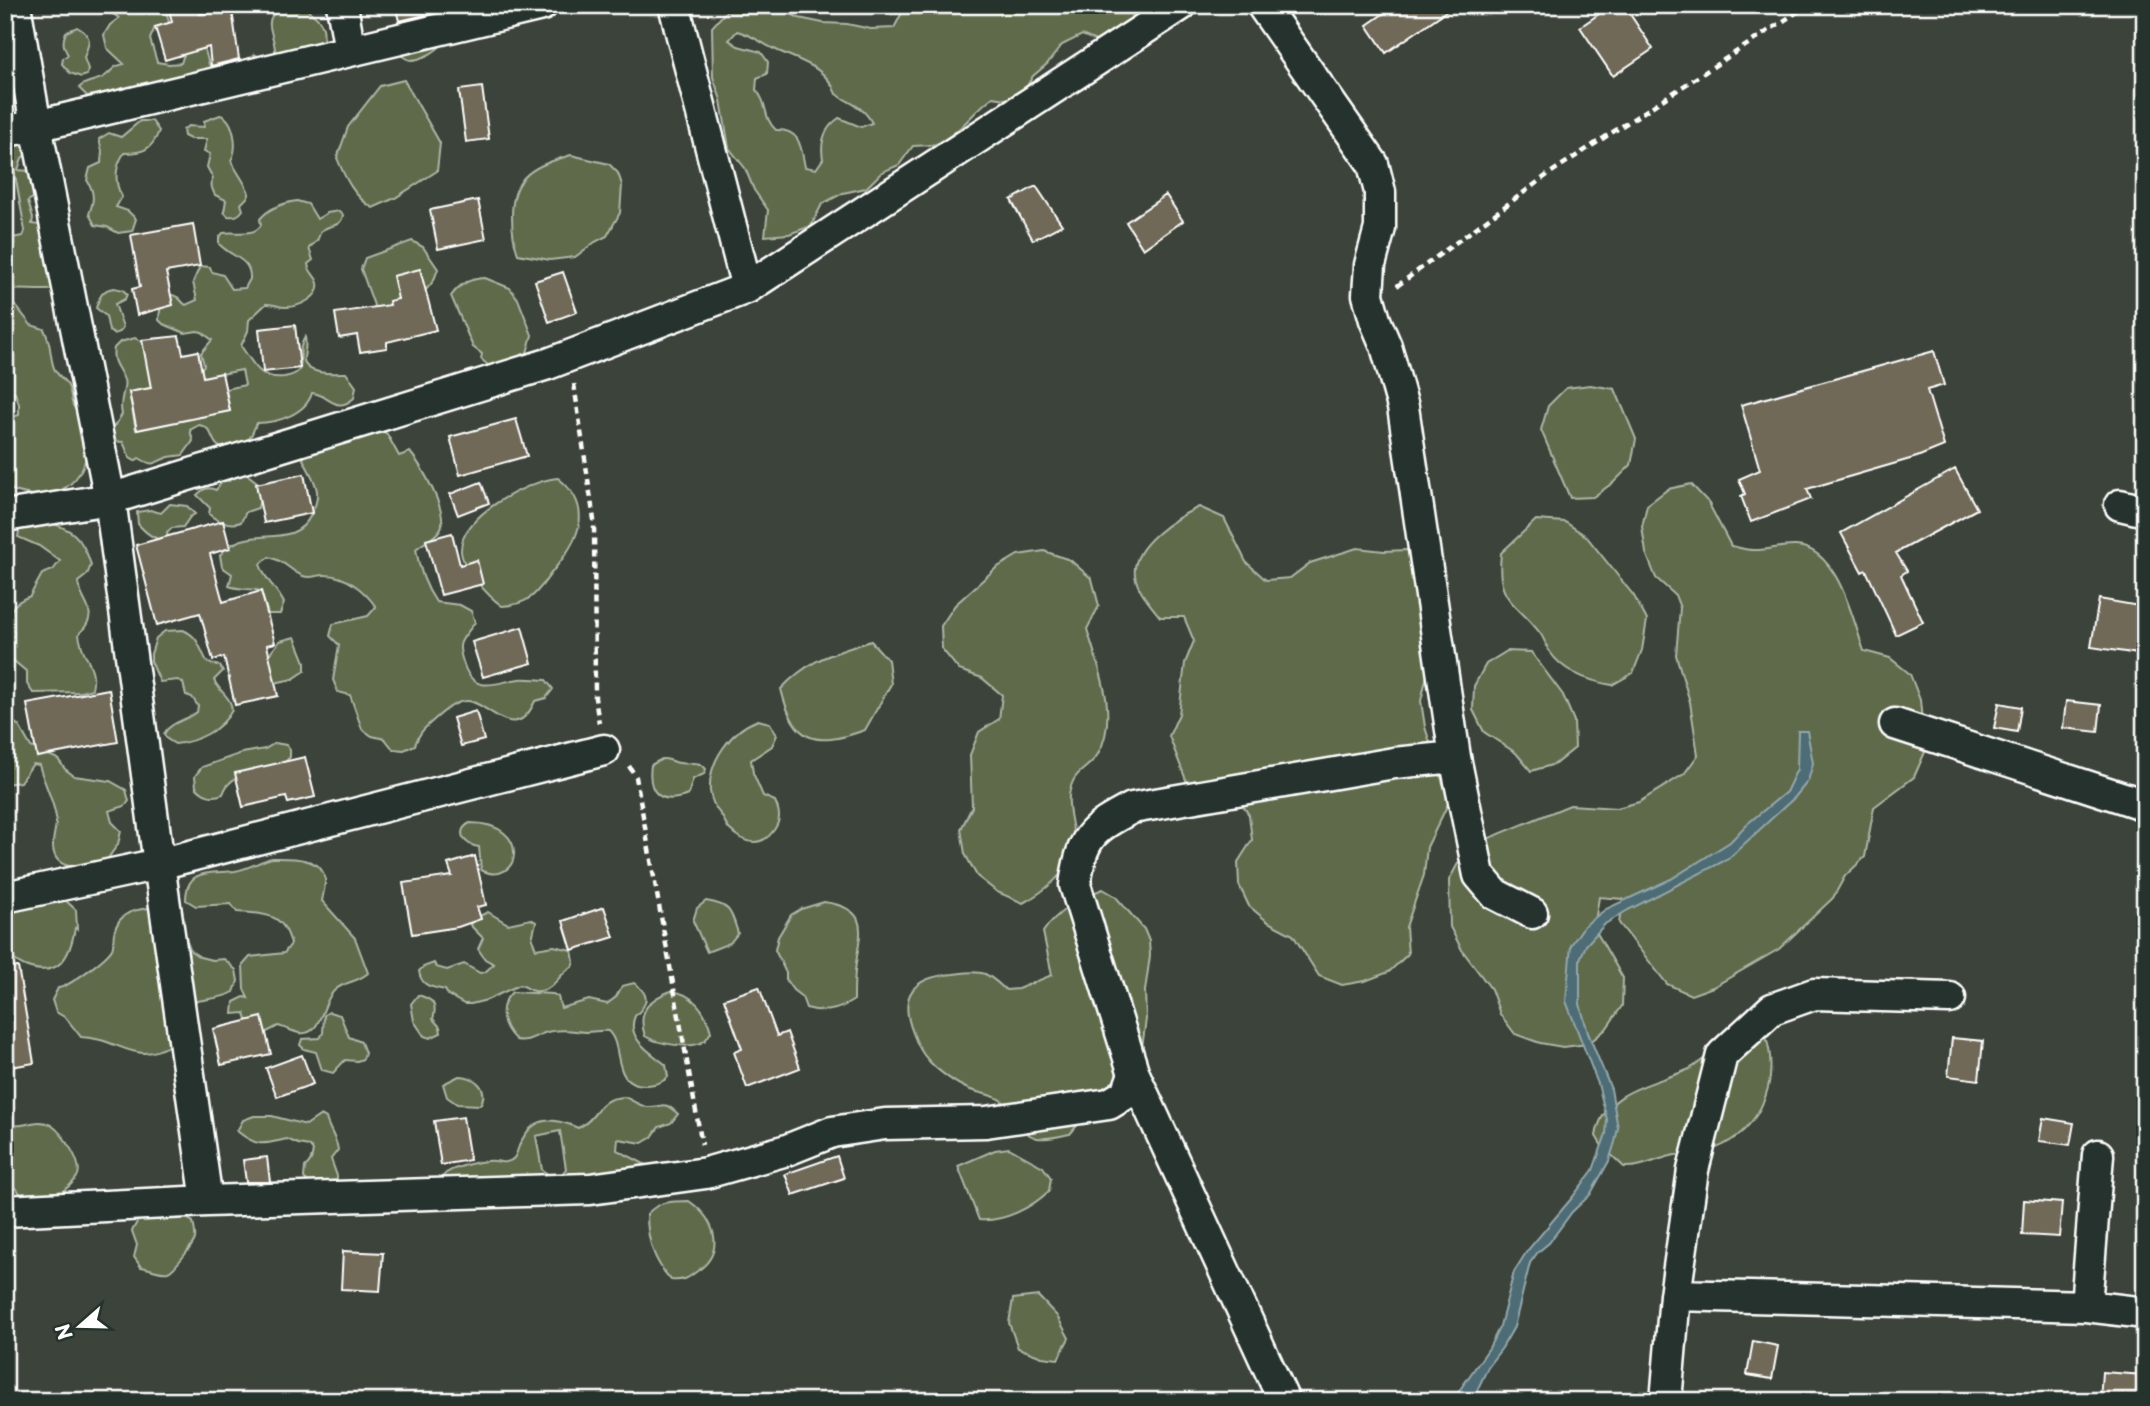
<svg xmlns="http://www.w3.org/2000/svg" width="2150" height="1406" font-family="'Playpen Sans',sans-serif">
<rect width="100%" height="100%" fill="#3c433a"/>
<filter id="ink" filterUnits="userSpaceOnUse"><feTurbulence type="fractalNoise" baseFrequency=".0143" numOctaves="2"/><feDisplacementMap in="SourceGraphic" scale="14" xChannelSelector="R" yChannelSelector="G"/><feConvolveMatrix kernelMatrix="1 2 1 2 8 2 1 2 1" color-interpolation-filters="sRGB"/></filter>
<g filter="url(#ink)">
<!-- green -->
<path fill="#5f6b4c" stroke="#afb5a6" stroke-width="2" fill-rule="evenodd" d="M69 5H159L166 11 169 22 166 26 155 27 150 39 157 62 169 64 181 63 185 51 204 47 213 78 110 100 100 95 87 96 79 88C86 80 97 82 105 76 115 69 111 67 124 64L107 48 104 35 110 25 119 18C99 2 83 17 69 5Z
M285 5H304C308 12 312 13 317 18 327 28 323 39 322 52L252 64 254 54 264 59 275 55C277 42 265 25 272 16 275 11 281 9 285 5Z
M906 5H1142L1141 18 1105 45 1082 35 1062 45 1047 64 1033 76 1018 101 993 97C973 111 960 134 936 144 930 146 920 145 913 146L899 165 882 172 866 188 843 193 822 204 811 226 789 234 765 236 768 210 754 190 745 168 729 148 721 100 713 77 712 27 729 8 778 7 799 18 823 23 847 24 871 29 894 28ZM737 31C750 34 760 42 772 48 796 60 826 65 836 94 851 104 863 106 872 123L861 127 839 118C824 128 820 142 823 159L816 169 805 167C801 148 801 129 776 130 762 117 769 104 756 90L757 78 767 74 768 62 761 52 738 46 729 40Z
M77 27C95 37 88 44 84 58L88 69 87 75 81 77 70 73 62 64 63 58 68 55C63 46 62 41 66 32Z
M442 44C436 52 421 60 411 60 406 60 400 54 396 51Z
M404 80 440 143 437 171 395 198 373 208C354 197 345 178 337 158L348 127 380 86Z
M220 115C234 118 239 149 231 160 233 167 251 190 249 195 247 199 243 201 241 204L243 210C239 216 235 217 228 216L224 212 226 200 215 195C212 189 210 185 213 178L207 167 210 154 204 151 207 139H190L184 136 183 130 188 126 205 127 204 121Z
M140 121H152L159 131C152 150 143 153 124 153 115 167 114 182 122 197L116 207 128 211 136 219 132 231 118 233 107 227 95 225 89 214C94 201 95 193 87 180L90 168 101 163 102 151 99 139 109 133 121 137Z
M11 125 31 150 22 158 18 170 30 171 38 195 28 201 33 218 32 224 45 226 54 289C47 292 17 288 5 290V239L23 236 25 231 12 157 5 156V129Z
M571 155 609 164 618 173 622 185 620 213 607 236 595 242 575 257 550 260 518 254C513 241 512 230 512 216 512 174 535 166 571 155Z
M297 201 308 204 317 219 327 213 339 211 343 215C341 228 330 224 321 231L317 241 309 248 313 260 308 264C309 273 316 275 318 283 321 297 299 307 287 307 279 308 274 303 266 304L249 320 248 331 241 346C254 364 259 380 284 377 289 376 296 375 299 370 304 360 296 351 305 337 307 347 304 353 304 360 306 376 336 373 346 373L356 387 354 398C335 415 329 394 312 393 306 414 277 423 257 423 254 427 253 434 249 439 246 443 239 445 234 447 205 453 220 429 199 425L190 430 193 441 183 455C178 456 174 456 169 457 154 461 157 469 139 458L135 461 130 458 123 442 112 441C108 428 118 424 122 414 118 400 127 388 124 380 120 368 111 364 114 348L120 342 135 338 201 369 204 365 201 353 212 340 202 332 197 331 185 333 163 324 159 320C159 312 164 288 177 297 181 299 182 303 186 305L197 300 193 282 200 266 210 267 212 272 223 275 232 289 245 288 250 279C251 258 232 258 219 244V238L223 233C236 231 254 237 261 225L260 219C269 208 283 203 297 201ZM242 370 245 385 226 389 230 411 136 430 129 392Z
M412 241 423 247 438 269C430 299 404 303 376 311L361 269 365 258Z
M485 278 510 288 518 299 532 335 525 360 490 367 481 359 482 354 473 347 451 296C461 283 469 279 485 278Z
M114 288 123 290 127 294 125 299 115 304 123 327 120 332 114 334 109 331 106 316 96 308C99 298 102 289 114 288Z
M5 305 16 306 31 325 44 329C52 346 49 350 53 365 55 375 64 378 68 386 72 393 70 400 74 407 77 413 84 418 85 424 98 475 59 510 10 489L5 491V419L19 415V404L15 393 5 394Z
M1590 385 1615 389 1636 439 1631 465 1614 482 1593 497 1570 498 1541 430 1548 406 1566 388Z
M378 428 387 434 399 456 410 452C421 465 448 511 441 528 437 537 424 542 416 549 419 569 425 586 436 602L460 605 471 611 475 622C462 642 455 639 464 665 475 696 496 682 519 679 528 678 537 680 546 680L553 689 546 698 535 701C515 747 488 701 467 701 455 701 443 712 435 719 425 728 419 732 415 745L404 750 393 749 385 739 372 736 362 729 350 695 338 692 333 680 339 645 330 636 333 624 368 616 376 607C365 591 346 575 325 575 317 575 311 579 303 576 290 571 286 561 269 557L260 564C265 581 277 588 284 603L280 614H268L261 591C250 588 240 590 229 586L232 574 222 567 220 555C247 521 292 553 311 515 324 490 314 482 303 459L308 448Z
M244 472 262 486 258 508 246 512 241 522C231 526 216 521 209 514L210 508 197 495C203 489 208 486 216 490L223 480 229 481 238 473Z
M558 478C593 506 581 537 556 567 538 589 535 604 502 606 488 596 462 568 461 551 459 516 529 480 558 478Z
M1691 484 1708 502 1731 546C1738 547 1745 550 1753 550 1767 551 1781 545 1796 546 1838 548 1853 620 1864 651L1890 658 1910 674 1920 700 1925 752 1914 777 1874 807 1865 857 1845 876 1833 898 1779 949 1713 987 1691 995 1667 984 1619 923 1623 899 1599 897 1594 928 1623 978 1622 1006 1606 1029 1588 1044 1563 1047 1540 1043 1515 1034 1500 1014 1491 989 1462 950 1450 927 1449 880 1461 858 1482 841 1570 805 1617 808 1639 802 1684 774 1698 755 1690 702 1676 655 1680 608 1675 595 1656 578 1646 553 1642 527 1647 505 1668 489Z
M170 504 187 506 195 514 190 517 183 527 172 528 167 532 168 538C157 543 145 532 138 524L137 512 150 510 161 513Z
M1199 507 1224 518 1246 562 1266 580 1290 578 1310 563 1357 548 1384 551 1407 550 1423 574 1433 649 1421 701 1425 727 1449 802 1427 847 1424 875 1406 927 1408 954 1389 972 1365 981 1342 985 1319 976 1293 935 1268 922 1249 906 1239 885 1238 862 1252 840 1249 815 1236 794 1188 785 1169 736 1179 714 1185 663 1194 641 1184 617H1160C1151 605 1137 591 1135 575 1131 545 1177 517 1199 507Z
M1536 520 1565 522 1586 536 1634 596 1647 620 1642 650 1633 673 1612 685C1589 681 1564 673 1550 652 1546 646 1544 638 1540 633 1514 599 1496 603 1501 553Z
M43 521C72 528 82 536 91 565L87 575 78 582C81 605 102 611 79 634 81 658 98 665 92 689L81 692 33 693 27 684V672L8 656 9 644 14 633C4 614 11 603 30 596L42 574 53 570 60 561 39 546 18 537 20 525Z
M1044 551 1070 560 1092 579 1099 606 1087 629C1098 667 1120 715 1098 754 1088 771 1072 769 1069 796 1067 814 1077 833 1073 850 1069 873 1042 893 1023 903L997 892 977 876 965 854 961 829 972 807 970 755 979 732 999 719 1002 695 982 678 959 670 942 649 941 626 955 605 996 568 1018 555Z
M183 630C200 637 199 649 208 663L220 666 223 671 214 680C219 692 231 696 232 710 222 730 197 742 175 744L167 739 164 734C170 722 187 720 197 712L198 706 192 697 186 695 183 683 178 680 160 682 151 661V654L156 638 165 631Z
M295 637 305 662V671L293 679 274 683 268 656 280 641Z
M871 641 888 660 891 684 865 730C815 748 794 743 781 689 810 658 833 654 871 641Z
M1507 651 1531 652 1563 695 1574 721 1575 748 1555 764 1531 771 1516 753 1484 732 1473 710 1474 686 1486 664Z
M5 715 19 726 31 747 58 759 65 769 74 776 110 781 126 790 129 801 125 806 109 811 112 822 121 831 118 844 104 864C85 867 52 874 53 844 53 835 57 826 56 817 53 799 44 783 39 765L33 764 20 782 5 784Z
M758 720 770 723 777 735 772 746 751 760 753 773 763 796 775 801C780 812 781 820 774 830 761 849 743 843 729 829 726 825 724 819 721 815 715 808 711 801 710 791 708 761 731 730 758 720Z
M275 743 286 745 290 750V757C273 778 233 764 223 794 212 798 204 796 196 787L195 776 202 767 242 753 265 749Z
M662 759C669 758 672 762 679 763 690 765 698 759 706 769L704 774 693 779 688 795C661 805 647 794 651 765Z
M470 823C534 823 520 889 481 870L479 847C465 846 454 831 470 823Z
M272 858C289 858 322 856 325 879 326 885 323 894 322 901L355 938 368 973C357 983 345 981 335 990 321 1001 323 1037 299 1033 292 1031 285 1028 278 1026L267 1032H255L248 1024 245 1013 233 1014 234 1002 244 997 248 998 244 989 243 965 250 957 284 953 291 944C283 912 265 914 237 912L231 904 196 906 186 900C186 867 212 874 235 871 248 869 260 861 272 858Z
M5 886 63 898 76 910 77 929 75 928C70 957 59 979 25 966 18 963 13 958 5 957Z
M1103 889 1115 896 1144 929 1149 941 1150 956 1145 991 1146 1019 1142 1048 1070 1134C1044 1139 1030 1145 1016 1119 1011 1111 1007 1103 999 1099 989 1094 978 1093 968 1089 956 1084 938 1071 929 1061 921 1053 917 1044 913 1033 898 995 913 977 953 974 963 973 975 970 985 974 992 977 1000 985 1006 990L1018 989 1052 975 1043 932C1056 912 1081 897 1103 889Z
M706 901C731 905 731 911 738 933L730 943 707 952 693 921 697 908Z
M824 902C875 909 858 936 855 972 854 981 854 990 854 1000 838 1011 824 1013 806 1008L802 997 793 990 786 980V973L775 950 778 937 791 915 801 909Z
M158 907 177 918 191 951 200 957 212 960 224 959 236 970 238 981 234 992C220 1000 205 998 189 1003L173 1043C135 1068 120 1038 81 1037L66 1018 56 1012 52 1000 58 988C67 988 107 958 112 949 114 946 113 937 114 933 119 910 138 909 158 907Z
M488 912 508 924 531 919 536 922 532 939 536 949 554 946 572 950 574 962 572 967C557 974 555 993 534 991 527 990 526 985 519 985L487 1000 471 1004H464L448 995 445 990C432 987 421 987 419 971L423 967 434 963 436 967 447 970 464 964 480 973 485 972 494 964 485 959 478 949 483 938 470 925 473 919Z
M634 983C651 995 648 1004 635 1016 625 1039 652 1053 666 1065L668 1077C662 1083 656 1084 648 1085 609 1087 625 1046 608 1031 601 1030 594 1032 586 1032 574 1031 565 1029 553 1031 538 1032 532 1043 516 1040 501 1026 497 1007 512 992L553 994 558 997 561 1008 589 1000 607 1004 616 997 622 986Z
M671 991C693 993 706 1011 711 1032 709 1035 707 1039 704 1041 692 1050 657 1044 645 1036 637 1012 648 999 671 991Z
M418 995C432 999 438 1003 433 1019L440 1027 441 1033 430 1038 424 1036 414 1021 411 1004Z
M329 1012 340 1015 349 1037 361 1042 365 1053 363 1059 357 1061 345 1060 333 1073 322 1070 316 1052 304 1049 300 1045 302 1039 320 1038 323 1033 324 1015Z
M1765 1033C1782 1086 1758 1137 1703 1153 1693 1156 1681 1153 1671 1156 1654 1160 1641 1168 1624 1167L1602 1146 1596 1136C1603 1090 1652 1085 1687 1070 1695 1067 1701 1060 1709 1055 1727 1046 1746 1040 1765 1033Z
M459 1076C475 1076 490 1089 480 1105L457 1104 447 1097 443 1084Z
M625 1097C631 1100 640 1106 647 1107 664 1108 662 1099 678 1114L671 1123 659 1127 652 1137 642 1143 618 1139 617 1150 660 1172C638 1187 611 1183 586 1178L577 1186 565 1185 542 1179 521 1183 498 1179C493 1184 487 1194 481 1197 464 1206 451 1188 443 1176 450 1167 483 1160 495 1161 499 1161 502 1163 506 1162 516 1160 516 1154 519 1146 532 1116 551 1116 578 1128 602 1116 594 1098 625 1097ZM560 1131 566 1169 557 1180 542 1170 536 1136Z
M321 1115 326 1118C329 1130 337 1139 338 1150L331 1159 337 1176V1182L331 1185 313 1186 304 1178 305 1167C311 1162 312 1158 313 1151L309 1146 298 1144 287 1139C263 1144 258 1148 237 1131L243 1120 254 1116H272L306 1125Z
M5 1120C19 1134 34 1115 51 1125 62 1132 85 1165 77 1177 72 1186 60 1193 52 1199H24L17 1189 5 1183Z
M1009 1148 1043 1167 1051 1178 1049 1191C1031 1208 1004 1222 979 1220L958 1166 995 1150Z
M689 1201C715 1219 727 1252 696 1272 687 1279 683 1281 671 1280 654 1261 647 1241 647 1214 659 1201 671 1201 689 1201Z
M141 1215 183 1216 193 1222C194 1227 196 1234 195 1239 194 1244 173 1271 168 1272 161 1274 149 1268 141 1267L134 1257 137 1245 132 1231Z
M1038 1296 1057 1316 1069 1338 1058 1359 1042 1357 1018 1348 1009 1323 1013 1299Z"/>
<!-- water -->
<path fill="#4d6c74" stroke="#94a7ac" stroke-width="2" d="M1798 731H1807L1813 763 1808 781 1795 797 1728 859 1628 910 1605 924 1586 945 1580 959V1004L1588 1033 1611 1089 1618 1128 1615 1142 1609 1161 1590 1195 1572 1212 1549 1243 1538 1252 1530 1263 1514 1327 1502 1348 1489 1365 1472 1401H1455L1459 1391 1489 1348 1500 1326 1514 1272 1527 1251 1571 1199 1593 1170 1606 1134 1607 1119 1598 1084 1566 1001 1571 945 1584 926 1606 909 1671 879 1730 842 1747 824 1786 792 1797 769Z"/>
<!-- building -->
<path fill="#706958" stroke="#fff" stroke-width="2" d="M168 5H198L200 14 232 10 239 59 211 66 209 47 165 60 155 27 172 22Z
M395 5H436L438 12 399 21Z
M1396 5H1455L1386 53 1367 25Z
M1612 5H1624L1653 49 1613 76 1580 27Z
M482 87 489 139 466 142 459 90Z
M1036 186 1062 225 1033 240 1011 200Z
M1166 195 1183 221 1143 249 1126 222Z
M478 200 486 239 438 249 430 210Z
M193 224 200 266 166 272 173 305 137 315 132 289 140 287 131 235Z
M420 269 436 330 387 342V348L360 352 357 335 339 338 335 313 390 305 389 301 398 299 393 276Z
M563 272 577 312 549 322 535 281Z
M295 325 300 368 263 372 259 329Z
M179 336 183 354 198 351 203 377 222 373 230 411 137 430 129 392 151 388 142 340Z
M1934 351 1944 385 1927 390 1944 446 1917 457 1807 489 1811 499 1751 522 1741 496 1745 494 1739 479 1760 470 1741 405Z
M516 419 527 456 460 475 450 437Z
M1955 469 1977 509 1896 553 1907 571 1901 575 1923 622 1896 635 1866 570 1862 572 1841 533Z
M304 474 312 513 264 523 256 484Z
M481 482 489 503 458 515 450 494Z
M223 521 230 548 210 554 223 602 261 591 275 643 267 645 278 696 235 705 224 657 213 660 200 613 157 625 136 545Z
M452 533 460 565 477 560 483 584 441 595 426 540Z
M2099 599 2145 607V655L2091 647Z
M522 627 532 663 483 677 472 642Z
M109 689 118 742 37 757 27 704Z
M2066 701 2101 705 2098 732 2063 728Z
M1999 703 2021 707 2017 732 1994 728Z
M476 711 484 740 461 746 453 718Z
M305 757 315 797 288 803 286 797 243 807 235 773Z
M475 856 486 905 477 907 481 919 458 927 412 934 403 883 452 876 448 864Z
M604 907 614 937 572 950 563 921Z
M18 967 34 1063 5 1068V968Z
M759 987 777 1036 787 1032 800 1068 747 1088 734 1052 742 1049 724 999Z
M262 1017 271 1054 221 1065 213 1029Z
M1952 1038 1983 1041 1979 1080 1948 1076Z
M302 1055 313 1084 277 1097 266 1068Z
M463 1117 470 1160 441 1165 434 1121Z
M2043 1118 2074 1123 2070 1145 2039 1141Z
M837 1156 844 1178 793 1195 785 1174Z
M267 1157 270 1182H246L243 1160Z
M2024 1200 2062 1203 2059 1237 2022 1235Z
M343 1251 383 1253 380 1291 341 1289Z
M1753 1341 1778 1346 1772 1379 1747 1375Z
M2102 1372 2145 1375V1401H2100Z"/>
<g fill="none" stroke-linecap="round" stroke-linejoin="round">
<defs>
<path id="minor" d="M15 5 36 126 110 499 159 864 207 1201
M342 5 350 51
M674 5 747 288
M1262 5 1373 164 1380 192V228L1370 265 1368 295 1375 320 1386 346 1403 407 1455 757
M5 131 36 126 542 5
M2120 505 2145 511
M5 516 110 499 548 364 747 288 1181 5
M1895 724 2145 805
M5 897 159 864 604 750
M1134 1074 1284 1401
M5 1211 207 1201 590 1189 706 1173 787 1150 832 1132 885 1124 986 1122 1109 1104 1127 1093 1134 1074 1075 885C1082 837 1090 830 1132 808L1394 763 1455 757 1479 875 1495 894 1532 913
M1675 1295 2086 1306 2145 1313
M2086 1306 2098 1155
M1666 1401 1675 1295 1693 1170 1722 1055 1772 1009 1814 994 1950 998"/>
</defs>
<!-- minor casing -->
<use href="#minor" stroke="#fff" stroke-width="35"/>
<!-- path -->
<path stroke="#fff" stroke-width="4.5" stroke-dasharray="7 5" stroke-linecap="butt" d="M1397 286 1550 173 1808 5
M574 384 594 520 595 698 599 723
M629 766 636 777 702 1145"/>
<!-- minor -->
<use href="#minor" stroke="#26332d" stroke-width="30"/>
</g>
</g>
<!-- margin -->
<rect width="2150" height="1406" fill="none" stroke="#26332d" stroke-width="28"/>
<rect x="14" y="14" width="2122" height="1378" fill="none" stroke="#fff" stroke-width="2.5" filter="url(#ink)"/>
<!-- north arrow -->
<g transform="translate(80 1326) rotate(250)" stroke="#26332d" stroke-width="5" paint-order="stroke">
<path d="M0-5L12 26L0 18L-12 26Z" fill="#ffffff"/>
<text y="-10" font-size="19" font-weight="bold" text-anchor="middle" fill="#ffffff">N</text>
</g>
</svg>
